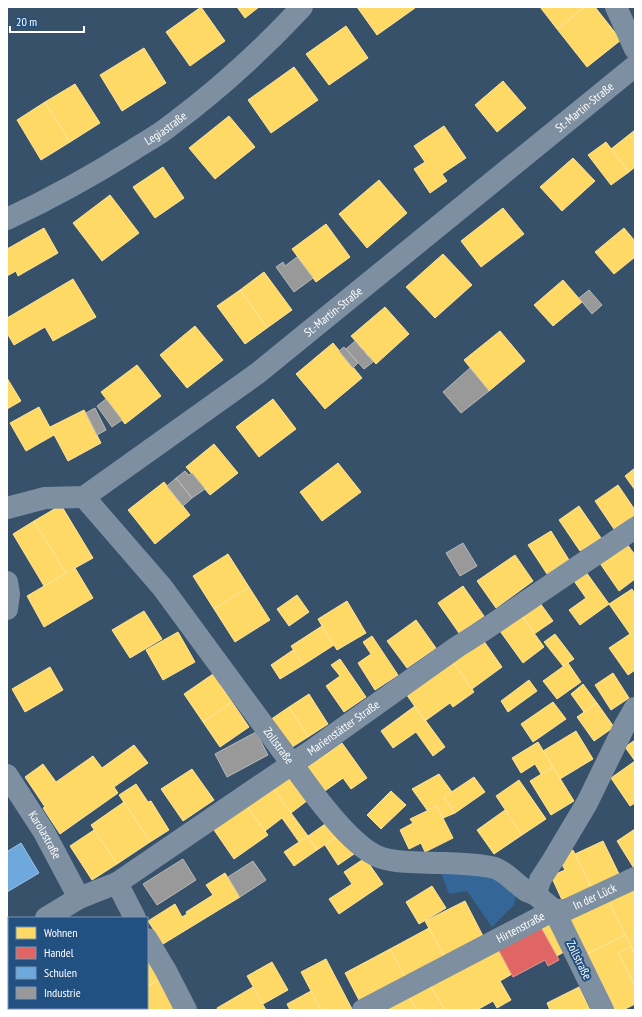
<svg xmlns="http://www.w3.org/2000/svg" width="642" height="1017" font-family="'PT Sans Narrow',sans-serif">
<rect width="100%" height="100%" fill="#37516b"/>
<!-- green -->
<path fill="#346798" d="M440 870 485 871 516 895 514 905 492 927 467 891 449 894Z"/>
<!-- homes -->
<path fill="#ffd966" stroke="#ffe494" d="M201 7 225 41 190 66 166 32Z
M237 7H259L245 18Z
M357 7H415V8L377 35Z
M540 7H585L557 29Z
M585 7H595L621 40 587 67 557 29Z
M346 26 368 58 329 85 306 54Z
M144 48 166 83 122 111 100 75Z
M294 67 318 100 271 133 248 100Z
M503 81 526 108 497 132 475 105Z
M75 84 100 123 70 142 45 102Z
M45 102 70 142 41 160 17 120Z
M229 116 255 147 215 179 189 148Z
M444 126 466 158 442 174 447 181 430 193 414 169 425 162 414 146Z
M635 130V167L629 172 611 149Z
M606 142 629 172 611 185 588 155Z
M573 158 595 181 562 211 540 187Z
M163 167 184 198 155 218 133 187Z
M379 180 407 213 367 248 339 214Z
M110 195 139 233 102 261 73 223Z
M503 208 524 234 481 267 461 241Z
M326 224 350 257 316 282 292 249Z
M44 228 58 253 18 276 16 271 7 276V249Z
M624 228 635 241V257L614 274 595 252Z
M443 254 472 285 435 318 406 287Z
M264 272 292 310 267 328 240 290Z
M73 279 96 317 53 341 45 327 14 345 7 333V318Z
M563 280 582 302 553 326 534 305Z
M240 290 267 328 245 344 217 306Z
M385 307 409 334 376 364 351 336Z
M195 326 223 360 187 388 160 355Z
M500 331 525 361 489 391 464 360Z
M333 343 362 378 325 409 296 374Z
M137 365 161 396 125 424 101 392Z
M7 378 21 401 7 409Z
M273 399 296 429 259 457 236 427Z
M39 407 54 435 26 451 10 423Z
M84 410 101 443 68 461 50 427Z
M214 444 238 473 210 495 186 467Z
M338 463 361 492 322 521 300 492Z
M635 468V490L625 476Z
M164 482 190 515 155 544 128 510Z
M618 485 635 510V515L614 529 595 501Z
M61 505 93 558 66 573 34 521Z
M579 506 601 538 580 551 559 520Z
M34 521 66 573 44 586 13 534Z
M551 531 569 560 547 574 528 545Z
M624 540 635 555V579L619 591 597 559Z
M228 554 249 587 214 609 193 576Z
M515 555 533 581 496 608 477 581Z
M75 568 93 598 44 627 27 596Z
M586 572 609 604 580 625 569 610 586 598 574 581Z
M463 586 484 616 459 633 438 603Z
M249 587 270 620 235 642 214 609Z
M632 589 635 594V670L628 675 609 648 630 634 609 604Z
M297 595 309 612 289 626 277 609Z
M347 601 366 633 337 650 322 626 318 619Z
M540 603 553 621 534 634 522 616Z
M144 611 162 639 130 658 112 630Z
M522 616 544 647 523 663 500 631Z
M416 620 436 648 407 668 387 641Z
M322 626 334 645 303 665 291 646Z
M178 632 195 662 163 680 146 650Z
M555 634 574 659 563 666 544 642Z
M372 636 398 675 375 690 358 663 371 654 363 642Z
M481 637 502 667 472 689 451 659Z
M293 650 303 665 280 679 271 665Z
M340 659 366 697 344 712 326 686 340 676 331 665Z
M451 659 474 692 453 707 450 703 425 721 404 691Z
M568 663 581 682 557 699 543 681Z
M50 667 63 690 25 712 12 689Z
M613 673 629 698 611 710 595 685Z
M213 674 232 702 203 722 184 694Z
M529 680 537 691 508 712 501 701Z
M583 684 597 703 584 712 571 694Z
M309 694 328 724 308 737 289 707Z
M232 702 249 727 220 747 203 722Z
M553 702 566 719 533 742 521 724Z
M597 703 614 727 594 741 577 717Z
M415 706 445 747 433 756 416 732 393 748 381 731Z
M289 707 308 737 289 749 270 720Z
M576 731 593 759 560 779 543 751Z
M635 740V761L625 747Z
M538 742 553 767 541 774 535 764 521 773 512 758Z
M342 743 367 778 351 789 343 778 322 793 305 769Z
M134 745 148 763 114 787 118 793 60 834 43 808 45 807 25 777 43 764 56 782 93 756 102 768Z
M635 761V803L630 806 611 778Z
M553 767 574 801 551 815 530 781Z
M192 769 214 800 183 821 161 789Z
M293 772 312 797 291 813 272 787Z
M439 774 452 792 444 797 455 813 443 818 437 806 427 810 412 789Z
M474 777 485 792 455 813 444 797Z
M519 780 546 819 522 835 496 796Z
M136 784 148 802 151 801 169 830 150 842 119 795Z
M272 787 308 836 299 842 282 818 265 831 247 806Z
M391 791 406 805 381 829 367 815Z
M124 802 150 842 117 864 91 825Z
M247 806 268 835 234 859 214 830Z
M437 806 453 838 425 852 421 843 409 849 400 830 413 823 410 819Z
M505 810 522 835 494 854 477 830Z
M328 822 341 834 317 850 308 836Z
M635 829V870L617 841Z
M94 830 117 864 92 880 70 846Z
M341 834 354 854 338 865 325 845Z
M308 836 317 850 294 866 284 852Z
M603 841 619 874 592 888 575 854Z
M573 850 592 888 563 902 551 876 565 870 558 857Z
M365 858 383 884 339 914 329 899 352 884 344 872Z
M225 873 240 897 163 944 148 921 175 904 182 917 187 914 186 912 213 895 206 885Z
M432 886 446 908 419 924 406 902Z
M635 888V955L607 898Z
M607 898 625 935 587 954 568 917Z
M465 901 483 936 444 956 425 921Z
M552 918 569 949 557 956 539 924Z
M429 928 445 958 406 979 390 949Z
M625 935 631 947 618 953 635 986V1004L623 1010H615L587 954Z
M497 947 512 974 500 981 511 1000 497 1008 493 1001 477 1010H445L430 985Z
M631 947 635 955V986L618 953Z
M390 949 406 979 361 1004 345 973Z
M9 951V1008H51L48 1010H7V952Z
M147 955 161 979 147 986Z
M326 959 352 1009 351 1010H321L301 972Z
M272 962 288 990 263 1004 247 976Z
M161 979 176 1008 172 1010H138L137 1008H147V986Z
M430 985 445 1010H417L409 997Z
M253 987 266 1010H218L217 1008Z
M579 987 590 1010H550L547 1003Z
M311 991 321 1010H290L287 1004Z
M409 997 417 1010H385Z"/>
<!-- shops -->
<path fill="#e06666" stroke="#e99494" d="M539 924 559 960 548 966 545 960 513 977 497 947Z"/>
<!-- schools -->
<path fill="#6fa8dc" stroke="#9ac2e6" d="M21 843 39 873 7 892V850L8 851Z"/>
<!-- industry -->
<path fill="#999" stroke="#b8b8b8" d="M297 257 313 278 294 292 276 267 283 262 285 266Z
M589 290 602 305 592 314 579 298Z
M355 341 373 362 364 369 346 349Z
M344 347 358 363 353 368 339 351Z
M470 368 489 391 461 413 443 392Z
M106 399 122 420 112 427 97 406Z
M95 408 106 430 97 435 86 413Z
M185 471 189 475 192 473 205 489 192 498 176 478Z
M176 478 192 498 183 506 167 486Z
M463 543 477 566 460 576 446 553Z
M256 732 268 755 227 777 215 754Z
M183 859 196 880 157 905 143 884Z
M253 861 266 880 240 897 228 877Z"/>
<g fill="none" stroke-linecap="round" stroke-linejoin="round">
<!-- minor -->
<g stroke="#7d8fa1" stroke-width="22">
<path d="M616 7 635 49"/>
<path id="s1" d="M7 219C50 199 92 176 133 150 145 142 159 135 171 125 218 90 262 50 302 7"/>
<path id="s2" d="M84 497 162 587 317 798C332 817 359 851 382 858 402 864 426 862 446 863 462 864 479 864 495 868 506 872 515 883 525 890 528 892 532 893 536 895"/>
<path id="s3" d="M7 508 45 498 84 497 258 373 635 66"/>
<path d="M7 582 9 594 7 609"/>
<path id="s4" d="M7 775 44 832 79 898"/>
<path d="M117 883 135 918"/>
<path id="s5" d="M46 918 79 898 117 883 311 751 457 647 484 630 635 528"/>
<path d="M147 939 166 971 186 1010"/>
<path d="M7 942 9 941"/>
<path id="s6" d="M363 1010 554 910 536 895 540 880 553 860 587 803 624 727 635 708"/>
<path id="s7" d="M603 1010 554 910H566L635 878"/>
</g>
</g>
<g text-anchor="middle" stroke-width="4" stroke-linejoin="round" paint-order="stroke">
<!-- street labels -->
<g font-size="12" fill="#fff" stroke="#215081">
<text dy="4" stroke="none"><textPath href="#s3" startOffset="713">St.-Martin-Straße</textPath></text>
<text dy="4" stroke="none"><textPath href="#s1" startOffset="183">Legiastraße</textPath></text>
<text dy="4" stroke="none"><textPath href="#s3" startOffset="389">St.-Martin-Straße</textPath></text>
<text dy="4" stroke="none"><textPath href="#s5" startOffset="354">Marienstätter Straße</textPath></text>
<text dy="4" stroke="none"><textPath href="#s2" startOffset="316">Zollstraße</textPath></text>
<text dy="4" stroke="none"><textPath href="#s4" startOffset="71">Karolastraße</textPath></text>
<text dy="4" stroke="none"><textPath href="#s7" startOffset="155">In der Lück</textPath></text>
<text dy="4" stroke="none"><textPath href="#s6" startOffset="178">Hirtenstraße</textPath></text>
<text transform="translate(579 960) rotate(64)" y="4">Zollstraße</text>
</g>
</g>
<!-- border -->
<rect width="642" height="1017" fill="none" stroke="#ffffff" stroke-width="16"/>
<!-- legend -->
<rect x="8" y="917" width="140" height="92" fill="#215081" stroke="#7a96b3"/>
<rect x="16" y="927" width="20" height="12" fill="#ffd966" stroke="#7a96b3"/>
<text x="44" y="937" font-size="12" fill="#ffffff">Wohnen</text>
<rect x="16" y="947" width="20" height="12" fill="#e06666" stroke="#7a96b3"/>
<text x="44" y="957" font-size="12" fill="#ffffff">Handel</text>
<rect x="16" y="967" width="20" height="12" fill="#6fa8dc" stroke="#7a96b3"/>
<text x="44" y="977" font-size="12" fill="#ffffff">Schulen</text>
<rect x="16" y="987" width="20" height="12" fill="#999999" stroke="#7a96b3"/>
<text x="44" y="997" font-size="12" fill="#ffffff">Industrie</text>
<!-- scale -->
<path d="M10 26v6h74v-6" fill="none" stroke="#ffffff" stroke-width="2"/>
<text x="16" y="26" font-size="12" fill="#ffffff" stroke="#215081" stroke-width="3" paint-order="stroke">20 m</text>
</svg>
